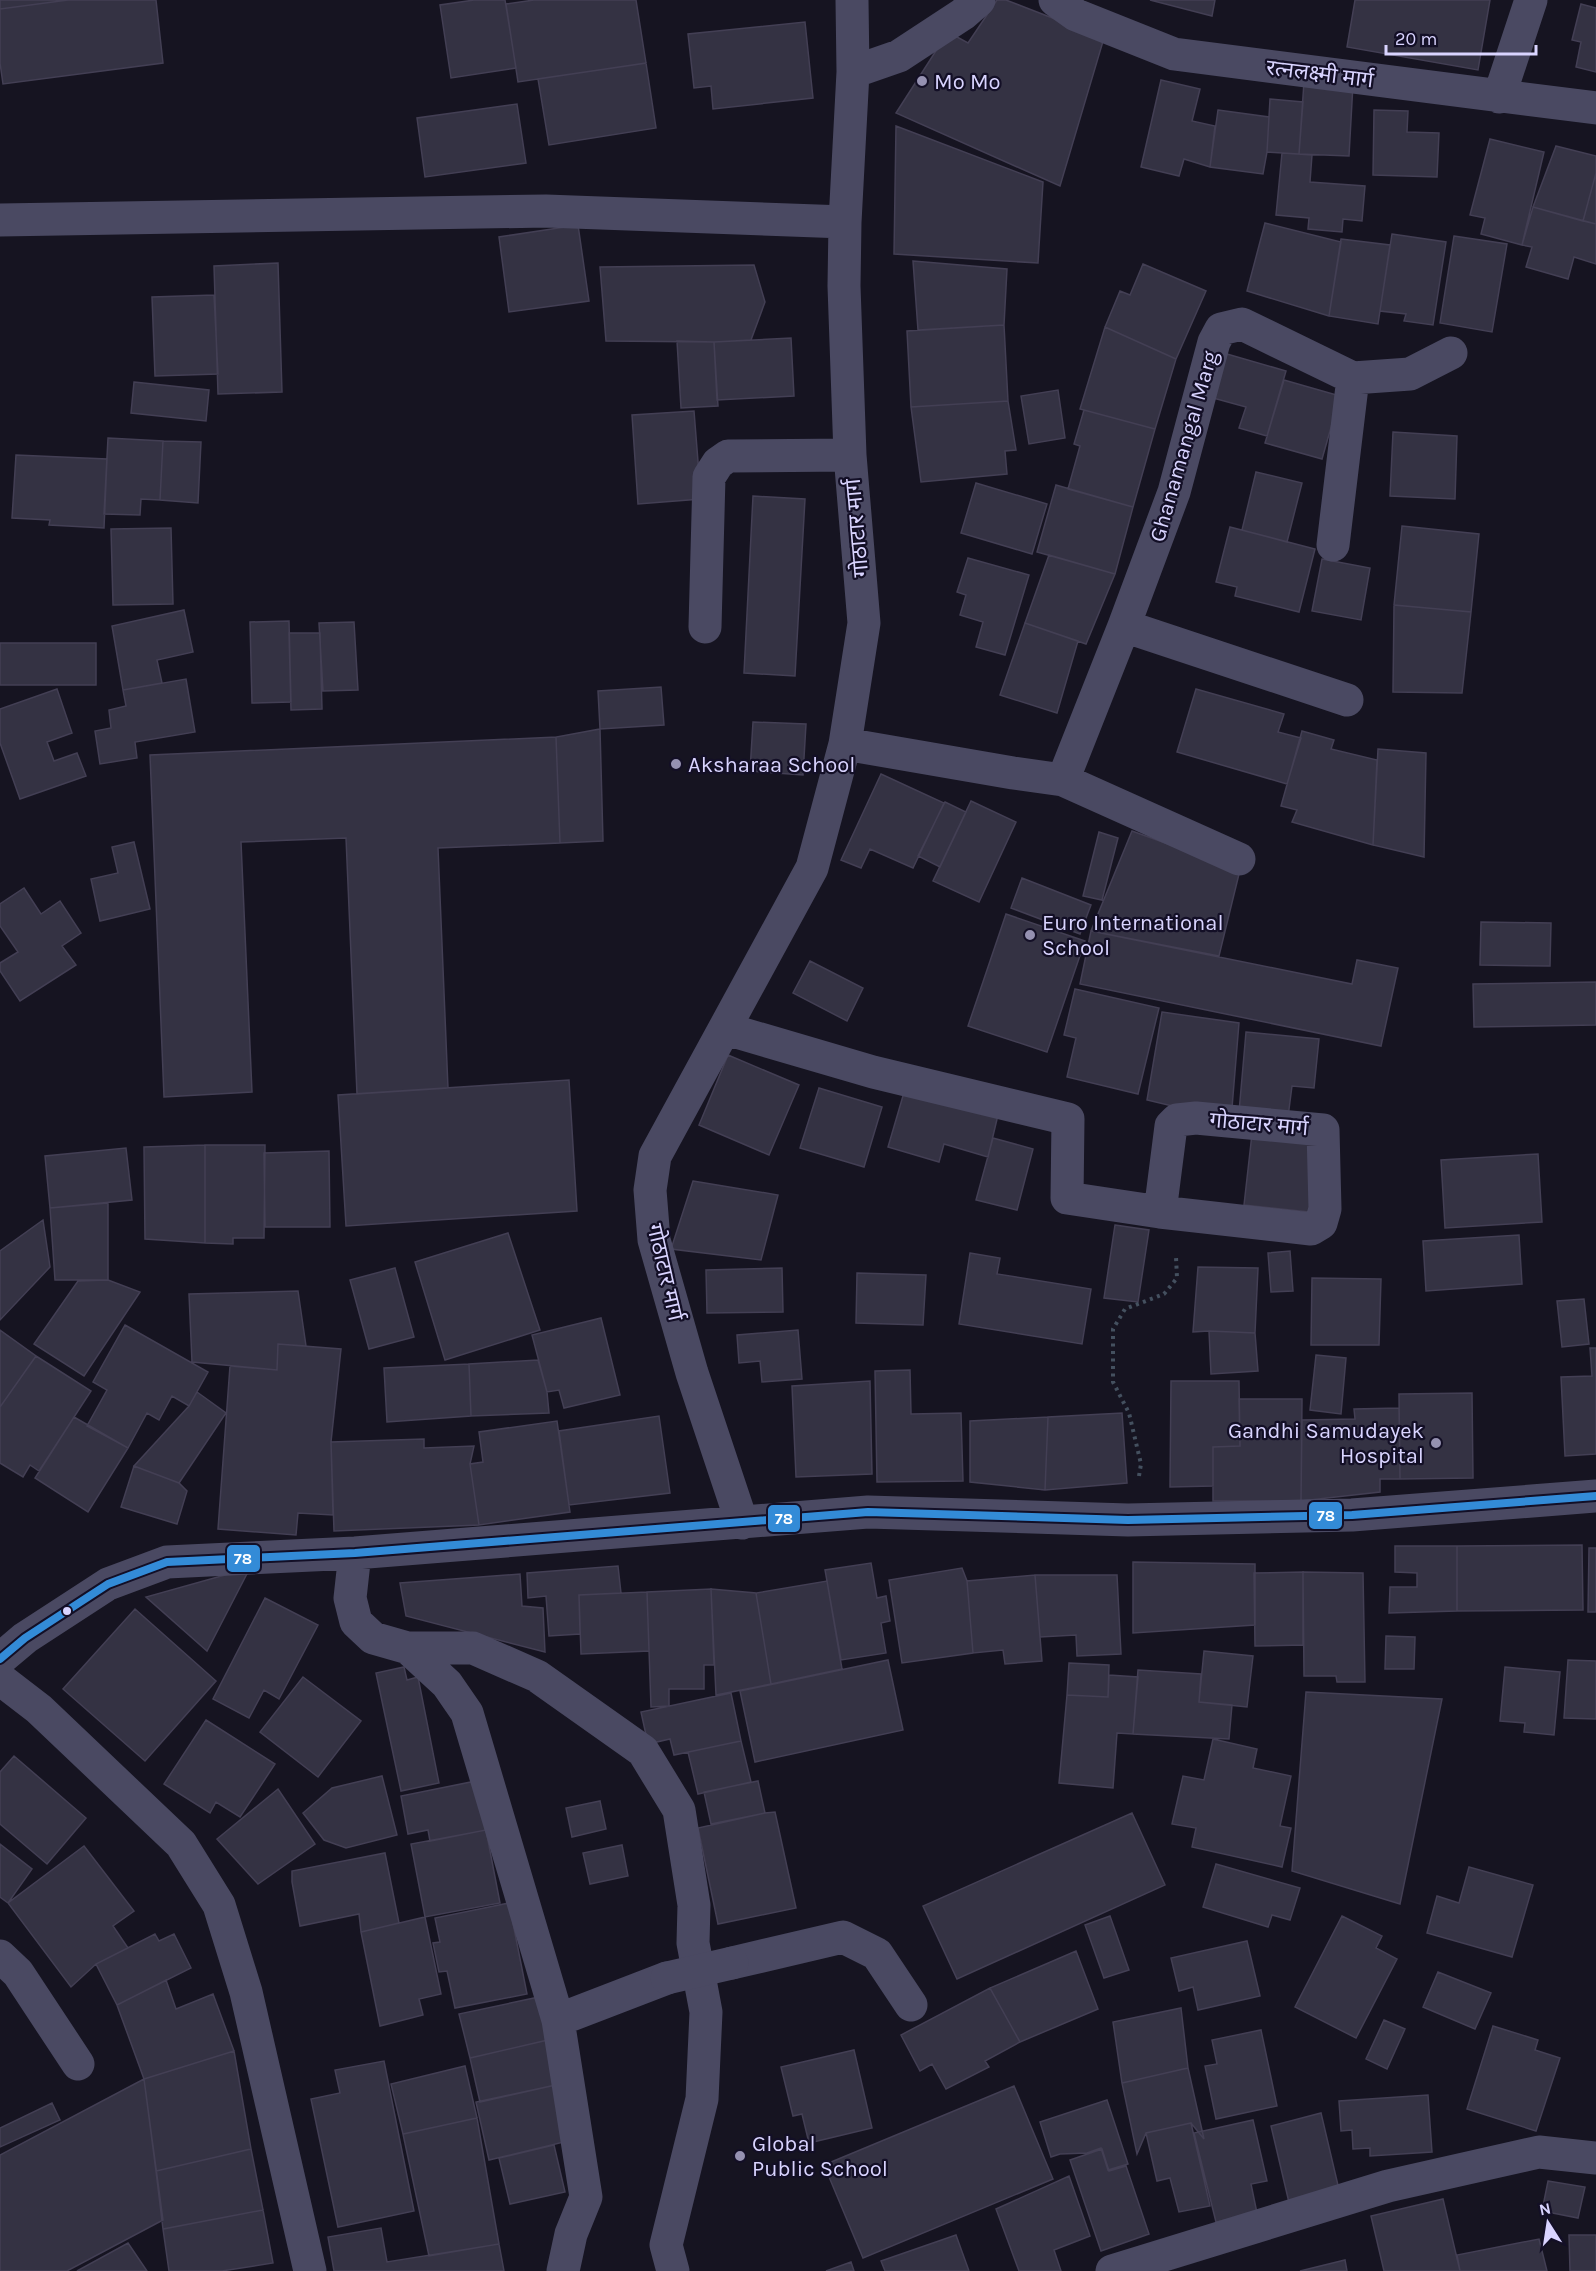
<svg xmlns="http://www.w3.org/2000/svg" width="1596" height="2271" font-family="Karla,'Noto Sans Devanagari',sans-serif">
<rect width="100%" height="100%" fill="#161421"/>
<!-- building -->
<path fill="#343243" stroke="#433f54" stroke-width="1.5" d="M0 0H68L0 9Z
M68 0H156L163 63 3 84 0 63V9Z
M474 0H505L516 68 451 78 440 5Z
M534 0H636L646 63 518 82 506 4Z
M997 0H1006L1104 38 1060 186 896 113 948 32 968 43Z
M1150 0H1215L1212 16Z
M1355 0H1490L1478 70 1347 47Z
M1581 4 1596 8V72L1576 67 1581 42 1572 40Z
M805 22 813 98 713 109 711 86 694 88 688 34Z
M646 63 656 128 549 145 538 79Z
M1161 80 1200 89 1192 121 1215 126 1210 167 1184 159 1179 176 1141 167Z
M1304 82 1353 84 1349 156 1299 154Z
M1270 99 1303 102 1299 154 1267 152Z
M517 104 526 163 425 177 417 118Z
M1218 110 1269 117 1267 152 1263 174 1210 167Z
M1374 110 1408 111 1407 132 1439 133 1437 177 1373 175Z
M896 126 1043 182 1038 263 894 254Z
M1490 139 1544 152 1522 245 1481 234 1485 218 1470 215Z
M1556 146 1596 156V173L1583 221 1533 207Z
M1282 153 1312 155 1310 182 1365 186 1362 221 1343 219 1342 232 1308 229 1309 218 1276 215Z
M1596 173V224L1583 221Z
M1533 207 1596 224V264L1574 257 1568 279 1526 267 1532 247 1522 245Z
M1265 223 1341 242 1329 316 1247 291Z
M578 225 589 301 509 312 499 237Z
M1392 234 1446 242 1433 325 1404 321 1406 314 1380 311Z
M1454 236 1507 244 1492 332 1440 323Z
M1341 239 1390 245 1378 324 1329 316Z
M913 261 1007 269 1004 325 918 330Z
M278 263 282 392 218 394 214 266Z
M1143 264 1206 291 1176 359 1105 327 1120 291 1130 295Z
M754 265 765 302 751 340 714 342 606 341 600 267Z
M214 295 218 374 155 376 152 297Z
M1004 325 1008 401 911 407 907 331Z
M1105 327 1176 359 1155 429 1080 409Z
M791 338 794 396 717 400 714 342Z
M677 341 714 342 718 406 681 408Z
M1227 354 1286 371 1267 436 1239 428 1246 407 1213 398Z
M1284 380 1340 396 1322 459 1265 443Z
M134 382 209 390 206 421 131 413Z
M1058 390 1065 438 1029 444 1021 396Z
M1008 401 1016 450 1005 451 1007 474 921 482 911 407Z
M1084 410 1155 429 1133 507 1068 489 1080 446 1074 444Z
M694 411 701 499 638 504 632 415Z
M1393 432 1457 436 1455 499 1390 496Z
M108 438 163 441 160 500 141 499 140 515 104 514Z
M163 441 201 442 198 503 160 500Z
M16 455 107 459 104 528 49 525 50 520 12 518Z
M1256 472 1302 483 1287 542 1242 530Z
M976 483 1047 504 1032 554 961 533Z
M1056 485 1133 507 1115 574 1037 552Z
M753 496 805 499 795 676 744 673Z
M1402 526 1479 534 1471 612 1394 605Z
M1230 527 1315 549 1299 612 1235 596 1237 587 1216 582Z
M171 528 173 604 113 605 111 529Z
M1049 555 1115 574 1086 644 1025 623Z
M968 558 1029 575 1005 655 976 647 983 622 960 615 966 595 957 592Z
M1322 559 1370 568 1361 620 1312 611Z
M1394 605 1471 612 1462 693 1393 692Z
M184 610 193 652 157 660 162 683 123 690 112 626Z
M289 621 291 702 252 703 250 622Z
M354 622 358 690 323 691 319 623Z
M1025 623 1078 641 1057 713 1000 695Z
M289 633H320L322 709 291 710Z
M0 643H96V685H0Z
M186 679 195 732 135 742 137 758 100 764 95 731 111 728 109 710 126 706 123 690Z
M661 687 664 725 600 729 598 691Z
M57 689 72 733 47 742 54 761 77 753 86 776 20 799 0 743V709Z
M1196 689 1284 714 1278 732 1301 738 1287 784 1177 752Z
M753 722 806 724 803 775 750 771Z
M600 729 603 841 560 843 556 737Z
M1302 731 1334 740 1331 749 1377 760 1373 845 1292 822 1297 810 1281 806Z
M556 737 560 843 438 848 448 1088 357 1094 346 838 241 842 252 1092 164 1097 150 755Z
M1378 749 1426 753 1424 857 1373 845Z
M881 774 944 803 913 868 870 849 861 868 841 860Z
M971 801 1016 822 979 902 933 881Z
M945 802 966 812 940 867 918 856Z
M1132 831 1240 870 1219 956 1091 931Z
M1099 832 1118 838 1102 900 1083 896Z
M134 842 150 909 100 921 91 879 118 873 112 847Z
M1022 878 1091 905 1080 934 1011 908Z
M24 888 41 914 60 901 81 933 62 946 76 965 20 1001 0 971V963L18 952 0 926V904Z
M1006 914 1085 941 1047 1052 968 1026Z
M1481 922 1551 923 1550 966 1480 965Z
M1091 931 1352 984 1357 960 1398 968 1381 1046 1080 984Z
M810 961 863 988 847 1021 793 993Z
M1596 982V1025L1474 1027 1473 984Z
M1075 989 1159 1008 1138 1094 1067 1077 1076 1038 1064 1035Z
M1162 1012 1239 1023 1231 1120 1147 1100Z
M1246 1032 1319 1039 1314 1088 1292 1086 1288 1117 1239 1112Z
M728 1055 799 1085 769 1155 699 1125Z
M569 1080 577 1211 346 1226 338 1095Z
M819 1088 882 1107 864 1167 800 1148Z
M905 1089 998 1115 988 1157 944 1144 939 1162 888 1147Z
M1253 1125 1319 1132 1309 1212 1244 1205Z
M993 1138 1033 1149 1017 1210 976 1200Z
M205 1145H265L264 1238H233V1244L205 1243Z
M205 1145V1243L145 1239 144 1147Z
M126 1148 132 1200 50 1208 45 1156Z
M329 1151 330 1227H265L264 1153Z
M1538 1154 1542 1222 1445 1228 1441 1160Z
M693 1181 778 1195 761 1260 671 1249Z
M108 1203V1280H55L50 1208Z
M43 1220 50 1267 0 1320V1251Z
M1115 1225 1149 1230 1138 1302 1104 1298Z
M508 1233 540 1330 445 1360 415 1262Z
M1519 1235 1522 1284 1426 1291 1423 1241Z
M1290 1251 1293 1291 1271 1292 1268 1253Z
M970 1253 1000 1258 997 1274 1091 1289 1082 1344 959 1324Z
M1198 1267 1258 1268 1255 1333 1209 1331 1193 1332Z
M395 1268 414 1337 369 1349 350 1280Z
M782 1268 783 1312 707 1313 706 1270Z
M857 1273 926 1275 923 1325 856 1323Z
M1312 1278 1381 1279 1379 1345H1311Z
M108 1280 140 1292 84 1376 34 1344 78 1281Z
M298 1291 306 1346 278 1344 277 1370 192 1362 189 1294Z
M1584 1299 1589 1344 1562 1347 1557 1301Z
M601 1318 620 1395 564 1408 559 1390 547 1392 532 1335Z
M125 1325 208 1372 189 1406 172 1396 159 1420 147 1413 128 1448 87 1426 107 1390 93 1382Z
M0 1330 36 1356 0 1407Z
M798 1330 802 1379 762 1382 760 1361 739 1363 737 1335Z
M1209 1331 1255 1333 1258 1371 1211 1374Z
M278 1344 341 1349 331 1442 333 1515 298 1513 296 1535 218 1529 230 1366 277 1370Z
M1590 1348H1596V1454L1565 1456 1561 1377 1592 1376Z
M1316 1355 1346 1358 1341 1414 1310 1410Z
M36 1356 91 1391 39 1471 30 1465 23 1477 0 1463V1407Z
M538 1360 547 1392 549 1413 471 1416 469 1364Z
M469 1364 471 1416 387 1422 384 1368Z
M910 1370 911 1414 961 1413 963 1481 877 1482 875 1371Z
M870 1381 872 1474 796 1477 792 1386Z
M1171 1381H1239L1240 1446 1213 1447V1486L1170 1487Z
M197 1392 226 1413 179 1483 134 1466 189 1406Z
M1472 1393 1473 1478 1400 1479 1399 1394Z
M1239 1399H1302L1301 1501H1213V1447L1240 1446Z
M1399 1408 1400 1479H1380V1492L1301 1501 1302 1420 1355 1419 1354 1409Z
M1122 1413 1127 1483 1045 1490 1048 1417Z
M659 1416 670 1493 569 1505 559 1431Z
M74 1417 128 1448 88 1512 35 1478Z
M1048 1417 1045 1490 970 1482V1421Z
M557 1421 570 1512 479 1525 470 1464 483 1462 479 1432Z
M424 1439V1448L474 1446 470 1464 479 1525 334 1531 331 1442Z
M134 1466 179 1483 187 1491 177 1524 121 1507Z
M1582 1545 1583 1610 1457 1611V1546Z
M1395 1546H1457V1611L1389 1613 1390 1587H1417V1573L1395 1572Z
M1589 1548H1596V1612H1588Z
M1133 1562 1255 1564V1625L1133 1633Z
M871 1563 877 1598 886 1596 890 1621 881 1623 886 1653 841 1660 825 1570Z
M618 1566 621 1593 579 1595 580 1634 549 1636 546 1596 528 1598 527 1573Z
M250 1568 207 1651 146 1597Z
M962 1568 967 1581 973 1653 902 1663 889 1580Z
M1303 1572 1363 1573 1365 1682H1337L1336 1676H1304Z
M1303 1572V1645L1255 1646 1254 1573Z
M520 1574 522 1606 543 1608 545 1652 406 1616 400 1583Z
M1035 1575H1117L1121 1654 1077 1656 1076 1635 1040 1637Z
M1035 1575 1042 1661 1005 1664 1003 1650 973 1653 967 1581Z
M827 1581 842 1669 771 1684 756 1593Z
M711 1589 756 1593 771 1684 716 1695Z
M711 1589 714 1665H704V1689H669V1706L651 1707 647 1592Z
M647 1592 649 1651 581 1654 579 1595Z
M265 1598 318 1625 279 1699 264 1690 249 1718 213 1699Z
M135 1609 216 1681 145 1761 63 1689Z
M1386 1636 1415 1637 1414 1669H1385Z
M1204 1651 1253 1656 1247 1707 1199 1702Z
M888 1660 903 1730 755 1762 740 1691Z
M1568 1660 1596 1661V1719L1564 1718Z
M1069 1663 1109 1665 1108 1697 1067 1695Z
M404 1667 407 1680 418 1677 439 1783 401 1791 376 1673Z
M1505 1667 1560 1672 1554 1735 1524 1732 1525 1723 1500 1721Z
M1138 1670 1201 1674 1199 1702 1232 1705 1229 1739 1133 1734Z
M1109 1675 1138 1677 1133 1734 1117 1733 1113 1788 1059 1783 1067 1695 1108 1697Z
M303 1677 361 1721 318 1777 260 1732Z
M1306 1692 1442 1699 1400 1904 1292 1871Z
M731 1693 741 1741 674 1755 670 1739 648 1744 641 1712Z
M206 1720 275 1764 240 1817 216 1802 210 1813 164 1784Z
M1213 1739 1257 1749 1253 1768 1291 1776 1280 1826 1291 1828 1282 1867 1192 1847 1196 1828 1172 1824 1183 1776 1204 1780Z
M741 1741 751 1782 698 1794 688 1752Z
M14 1756 86 1818 47 1864 0 1824V1772Z
M382 1776 397 1835 346 1848 324 1840 303 1813 332 1788Z
M476 1781 486 1830 430 1841 428 1830 408 1834 401 1796Z
M758 1781 765 1813 711 1824 704 1792Z
M278 1789 315 1844 258 1884 217 1839Z
M600 1801 606 1829 572 1837 566 1808Z
M775 1812 796 1908 718 1924 698 1828 765 1813Z
M1132 1813 1165 1885 957 1979 923 1906Z
M486 1830 500 1903 425 1917 411 1844Z
M0 1844 32 1869 8 1903 0 1897Z
M622 1845 628 1876 590 1884 583 1853Z
M84 1846 134 1911 113 1926 128 1948 96 1964 71 1987 8 1903Z
M385 1853 399 1923 361 1932 359 1914 300 1926 292 1882V1871Z
M1216 1864 1300 1888 1290 1920 1272 1915 1268 1927 1203 1907Z
M1469 1867 1533 1885 1512 1957 1427 1933 1437 1896 1459 1903Z
M509 1903 527 1994 455 2008 447 1971 439 1972 433 1943 440 1942 435 1918Z
M1110 1916 1129 1970 1104 1978 1085 1925Z
M1342 1916 1382 1936 1376 1948 1397 1959 1356 2038 1295 2007Z
M425 1917 441 1994 419 1999 423 2015 380 2026 361 1932Z
M155 1934 159 1941 174 1934 191 1968 117 2005 96 1964Z
M1247 1941 1260 1996 1198 2010 1193 1987 1179 1991 1171 1958Z
M1076 1951 1098 2009 1020 2042 990 1988Z
M1438 1972 1491 1993 1475 2029 1423 2007Z
M166 1980 176 2009 213 1994 234 2051 144 2079 117 2005Z
M990 1988 1020 2042 985 2061 989 2067 946 2089 932 2064 920 2071 901 2035Z
M539 1997 548 2040 470 2058 459 2014Z
M1181 2008 1188 2068 1122 2083 1113 2022Z
M1384 2020 1405 2029 1387 2069 1366 2059Z
M1493 2026 1538 2040 1535 2050 1560 2058 1536 2131 1467 2109Z
M1261 2030 1277 2106 1216 2119 1205 2066 1217 2064 1212 2040Z
M548 2040 556 2085 480 2102 470 2058Z
M854 2050 872 2128 809 2143 802 2114 793 2116 781 2067Z
M234 2051 251 2149 156 2171 144 2079Z
M384 2061 414 2211 338 2227 311 2099 340 2093 335 2070Z
M465 2066 477 2118 403 2134 391 2084Z
M1188 2068 1204 2139 1191 2123 1146 2133 1137 2154 1122 2083Z
M144 2079 163 2220 67 2271H0V2155Z
M556 2085 568 2141 489 2160 476 2102Z
M1014 2086 1053 2179 863 2258 824 2165Z
M1428 2095 1432 2152 1370 2156V2148L1353 2149 1352 2130 1341 2131 1339 2101Z
M1107 2100 1128 2164 1108 2170 1101 2148 1087 2153 1060 2154 1051 2157 1040 2122Z
M52 2103 60 2120 0 2147V2128Z
M1321 2113 1341 2198 1291 2211 1271 2126Z
M477 2118 499 2244 429 2256 403 2134Z
M1253 2120 1267 2181 1251 2184 1257 2213 1216 2222 1194 2133Z
M1191 2123 1210 2206 1179 2212 1170 2178 1157 2181 1146 2133Z
M554 2145 565 2192 510 2204 499 2158Z
M251 2149 263 2210 163 2229 156 2171Z
M1102 2149 1109 2171 1126 2166 1149 2234 1101 2251 1070 2160Z
M1069 2176 1090 2236 1054 2250 1061 2271H1019L996 2209Z
M1548 2181 1585 2187 1578 2218 1542 2211Z
M1443 2199 1460 2271H1384L1371 2216Z
M263 2210 273 2263 222 2271H169L163 2229Z
M381 2228 387 2262 499 2244 504 2271H334L328 2237Z
M956 2235 969 2271H885L881 2261Z
M1569 2235H1596V2271H1570Z
M1539 2239 1547 2271H1460L1457 2255Z
M128 2243 147 2271H77Z
M1345 2260 1347 2271H1300Z
M851 2262 854 2271H826Z"/>
<g fill="none" stroke-linecap="round" stroke-linejoin="round">
<!-- path -->
<path stroke="#44505f" stroke-width="4" stroke-dasharray="3 4.5" stroke-linecap="butt" d="M1139 1476 1141 1464 1129 1413 1113 1382V1329L1125 1309 1164 1294 1177 1278 1176 1257"/>
<!-- minor -->
<path stroke="#4a4962" stroke-width="33" d="M1055 0 1076 15 1174 54 1596 108
M853 72 899 56 963 14 979 0
M1499 97 1531 0
M0 220 546 211 845 222
M1333 545 1353 378
M1124 626 1347 700
M705 627 709 477 718 463 728 456 850 455
M845 744 1013 773 1063 780 1124 626 1174 492 1214 342 1221 329 1242 324 1353 378 1410 374 1451 353
M1063 780 1239 859
M726 1029 873 1072 1068 1119 1067 1198 1160 1212
M1196 1118 1323 1130 1325 1209 1321 1223 1311 1229 1160 1212 1171 1126 1177 1120Z
M742 1523 692 1373 654 1240 650 1190 655 1156 812 868 845 744 864 623 850 455 844 286 845 222 853 72 852 0
M355 1553 350 1598 356 1622 373 1638 408 1648 447 1684 467 1713 558 2020 586 2197 571 2234 563 2271
M408 1648H473L537 1676 643 1751 679 1810 694 1905 693 1943 706 2012 702 2099 666 2245 673 2271
M0 1659 25 1638 108 1584 167 1562 355 1553 868 1512 1128 1520 1352 1515 1596 1496
M0 1679 39 1709 181 1844 219 1905 246 1992 310 2271
M0 1956 18 1973 78 2064
M732 1963 843 1937 877 1954 911 2005
M558 2020 667 1978
M1112 2271 1388 2186 1539 2152 1596 2158"/>
<!-- minor-bridge -->
<path stroke="#4a4962" stroke-width="33" d="M667 1978 732 1963"/>
<defs>
<path id="bus-1" d="M0 1659 25 1638 108 1584 167 1562 355 1553 868 1512 1128 1520 1352 1515 1596 1496"/>
</defs>
<!-- bus-1 casing -->
<use href="#bus-1" stroke="#130f26" stroke-width="12"/>
<!-- bus-1 -->
<use href="#bus-1" stroke="#338bd7" stroke-width="8"/>
</g>
<!-- markers -->
<g fill="#9591b1" stroke="#130f26" stroke-width="2">
<circle cx="922" cy="81" r="6"/>
<circle cx="676" cy="764" r="6"/>
<circle cx="1030" cy="935" r="6"/>
<circle cx="1436" cy="1443" r="6"/>
<circle cx="740" cy="2156" r="6"/>
</g>
<circle fill="#d9d4ff" stroke="#130f26" stroke-width="2" cx="67" cy="1611" r="5"/>
<g text-anchor="middle" stroke-width="4.5" stroke-linejoin="round" paint-order="stroke">
<!-- street labels -->
<g font-size="22" fill="#d9d4ff" stroke="#130f26">
<text transform="translate(1320 73) rotate(7)" y="8">रत्नलक्ष्मी मार्ग</text>
<text transform="translate(1183 446) rotate(-74)" y="8">Ghanamangal Marg</text>
<text transform="translate(856 528) rotate(-95)" y="8">गोठाटार मार्ग</text>
<text transform="translate(1259 1123) rotate(5)" y="8">गोठाटार मार्ग</text>
<text transform="translate(666 1272) rotate(77)" y="8">गोठाटार मार्ग</text>
</g>
<!-- poi labels -->
<g font-size="22" fill="#d9d4ff" stroke="#130f26" text-anchor="start">
<text x="934" y="89">Mo Mo</text>
<text x="688" y="772">Aksharaa School</text>
<text x="1042" y="930">Euro International<tspan x="1042" dy="25">School</tspan></text>
<text x="1424" y="1438" text-anchor="end">Gandhi Samudayek<tspan x="1424" dy="25">Hospital</tspan></text>
<text x="752" y="2151">Global<tspan x="752" dy="25">Public School</tspan></text>
</g>
</g>
<g stroke="#130f26" stroke-width="2">
<rect x="1308" y="1501" width="35" height="29" rx="6" fill="#338bd7"/>
<rect x="767" y="1504" width="34" height="29" rx="6" fill="#338bd7"/>
<rect x="226" y="1544" width="35" height="29" rx="6" fill="#338bd7"/>
</g>
<g font-size="16" text-anchor="middle" font-weight="bold" fill="#fff">
<text x="1326" y="1521">78</text>
<text x="784" y="1524">78</text>
<text x="243" y="1564">78</text>
</g>
<!-- north arrow -->
<g transform="translate(1548 2223) rotate(348)" stroke="#130f26" stroke-width="4.5" paint-order="stroke">
<path d="M0-4.5L10 22L0 15L-10 22Z" fill="#d9d4ff"/>
<text y="-9" font-size="16" font-weight="bold" text-anchor="middle" fill="#d9d4ff">N</text>
</g>
<!-- scale -->
<path d="M1386 45v9h150v-9" fill="none" stroke="#d9d4ff" stroke-width="3"/>
<text x="1395" y="45" font-size="18" fill="#d9d4ff" stroke="#130f26" stroke-width="4.5" paint-order="stroke">20 m</text>
</svg>
